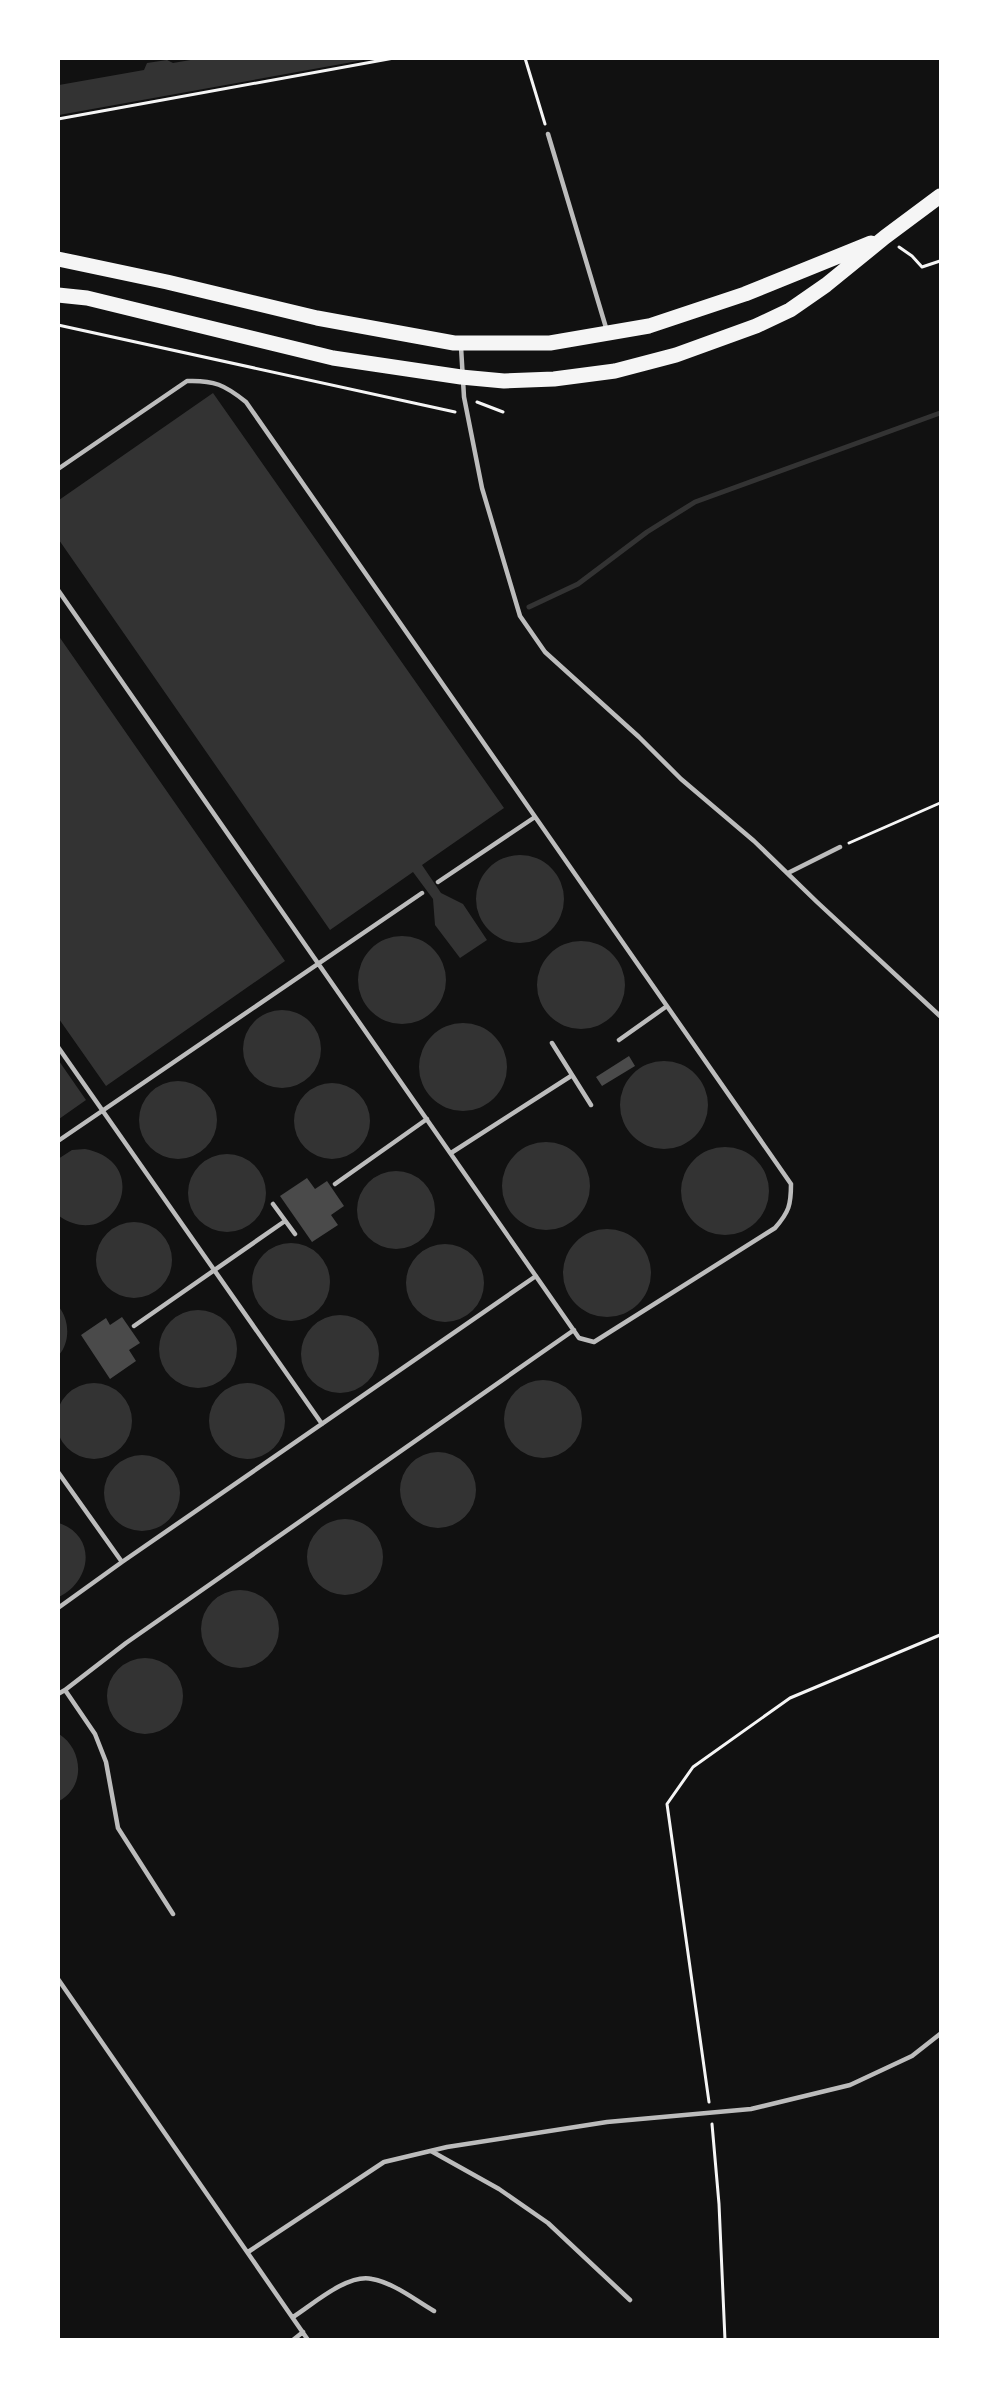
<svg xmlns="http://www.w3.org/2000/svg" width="999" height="2398" font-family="'DejaVu Sans',sans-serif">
<rect width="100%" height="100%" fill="#111"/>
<!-- water -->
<path fill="#333" d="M202 58H369V59L59 115V85L144 70 147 63 167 60 173 63Z
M213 393 504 808 422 865 441 893 463 904 487 940 460 958 435 925 433 899 413 872 330 930 59 540V500Z
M58 635 285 961 106 1086 59 1019Z
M476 899a44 44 0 1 1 88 0a44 44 0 1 1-88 0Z
M358 980a44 44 0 1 1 88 0a44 44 0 1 1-88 0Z
M537 985a44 44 0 1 1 88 0a44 44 0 1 1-88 0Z
M243 1049a39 39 0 1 1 78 0a39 39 0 1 1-78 0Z
M419 1067a44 44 0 1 1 88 0a44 44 0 1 1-88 0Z
M620 1105a44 44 0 1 1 88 0a44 44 0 1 1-88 0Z
M59 1061 86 1100 59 1119H58Z
M139 1120a39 39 0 1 1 78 0a39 39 0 1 1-78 0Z
M294 1121a38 38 0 1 1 76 0a38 38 0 1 1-76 0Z
M502 1186a44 44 0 1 1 88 0a44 44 0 1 1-88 0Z
M681 1191a44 44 0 1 1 88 0a44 44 0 1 1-88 0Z
M85 1149C156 1163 114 1254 59 1216L58 1159 72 1150Z
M188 1193a39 39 0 1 1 78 0a39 39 0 1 1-78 0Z
M357 1210a39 39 0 1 1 78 0a39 39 0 1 1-78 0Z
M96 1260a38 38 0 1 1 76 0a38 38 0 1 1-76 0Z
M563 1273a44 44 0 1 1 88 0a44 44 0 1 1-88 0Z
M252 1282a39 39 0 1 1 78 0a39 39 0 1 1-78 0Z
M406 1283a39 39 0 1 1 78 0a39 39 0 1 1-78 0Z
M59 1307C70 1321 70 1342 59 1355Z
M159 1349a39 39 0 1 1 78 0a39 39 0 1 1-78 0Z
M301 1354a39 39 0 1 1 78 0a39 39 0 1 1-78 0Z
M504 1419a39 39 0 1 1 78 0a39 39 0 1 1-78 0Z
M209 1421a38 38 0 1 1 76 0a38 38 0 1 1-76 0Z
M56 1421a38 38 0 1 1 76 0a38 38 0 1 1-76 0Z
M400 1490a38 38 0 1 1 76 0a38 38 0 1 1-76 0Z
M104 1493a38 38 0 1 1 76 0a38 38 0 1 1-76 0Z
M307 1557a38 38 0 1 1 76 0a38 38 0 1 1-76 0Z
M59 1523C97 1536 92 1581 59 1597Z
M201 1629a39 39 0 1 1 78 0a39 39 0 1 1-78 0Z
M107 1696a38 38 0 1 1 76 0a38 38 0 1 1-76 0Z
M59 1734C83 1749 86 1787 59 1801Z"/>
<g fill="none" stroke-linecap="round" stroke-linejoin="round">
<!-- stream -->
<path stroke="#333" stroke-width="5" d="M529 607 578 584 647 532 695 502 940 413"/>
</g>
<!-- building -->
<path fill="#4a4a4a" d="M629 1056 635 1066 602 1086 596 1077Z
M307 1178 315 1189 327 1181 344 1206 331 1215 338 1225 312 1242 280 1196Z
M122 1317 140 1343 129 1350 136 1361 110 1379 81 1335 106 1318 110 1325Z"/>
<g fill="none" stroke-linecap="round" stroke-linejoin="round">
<!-- path -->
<path stroke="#f5f5f5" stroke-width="3" d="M525 58 545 124
M58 119 394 58
M899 247 912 256 922 267 940 261
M58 325 455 412
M477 402 503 412
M849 843 940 803
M709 2102 667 1804 693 1767 790 1698 940 1635
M712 2124 719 2204 725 2340"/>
<!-- service -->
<path stroke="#bcbcbc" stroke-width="4.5" d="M548 134 607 331
M461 347 464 397 482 488 520 616 545 652 639 737 681 779 754 841 817 902 940 1016
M58 469 187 381C214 380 225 385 246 402L791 1184C791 1205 789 1212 775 1228L594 1342 579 1338 58 590
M788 873 840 847
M438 882 535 817
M619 1040 667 1006
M552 1043 591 1105
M58 1047 322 1424
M58 1141 422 893
M451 1153 571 1076
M335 1184 427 1119
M273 1204 295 1234
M134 1326 285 1221
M58 1472 122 1562 536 1276
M58 1608 122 1562
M65 1690 126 1643 574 1330
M58 1694 65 1690 95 1734 106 1762 118 1828 173 1914
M58 1979 308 2340
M431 2151 499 2189 548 2223 630 2300
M248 2252 384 2162 447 2147 607 2122 751 2109 850 2085 912 2056 940 2034
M293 2317C312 2305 348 2273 372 2279 394 2283 415 2300 434 2311
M293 2340 303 2332"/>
<!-- primary -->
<path stroke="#f5f5f5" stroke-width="15" d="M58 259 167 282 317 318 454 343H550L649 326 745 294 871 243
M58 295 87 298 333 358 461 377 504 381 554 379 615 371 676 355 756 326 790 310 826 285 885 237 940 196"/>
</g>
<!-- border -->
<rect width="999" height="2398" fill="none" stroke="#ffffff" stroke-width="120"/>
</svg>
